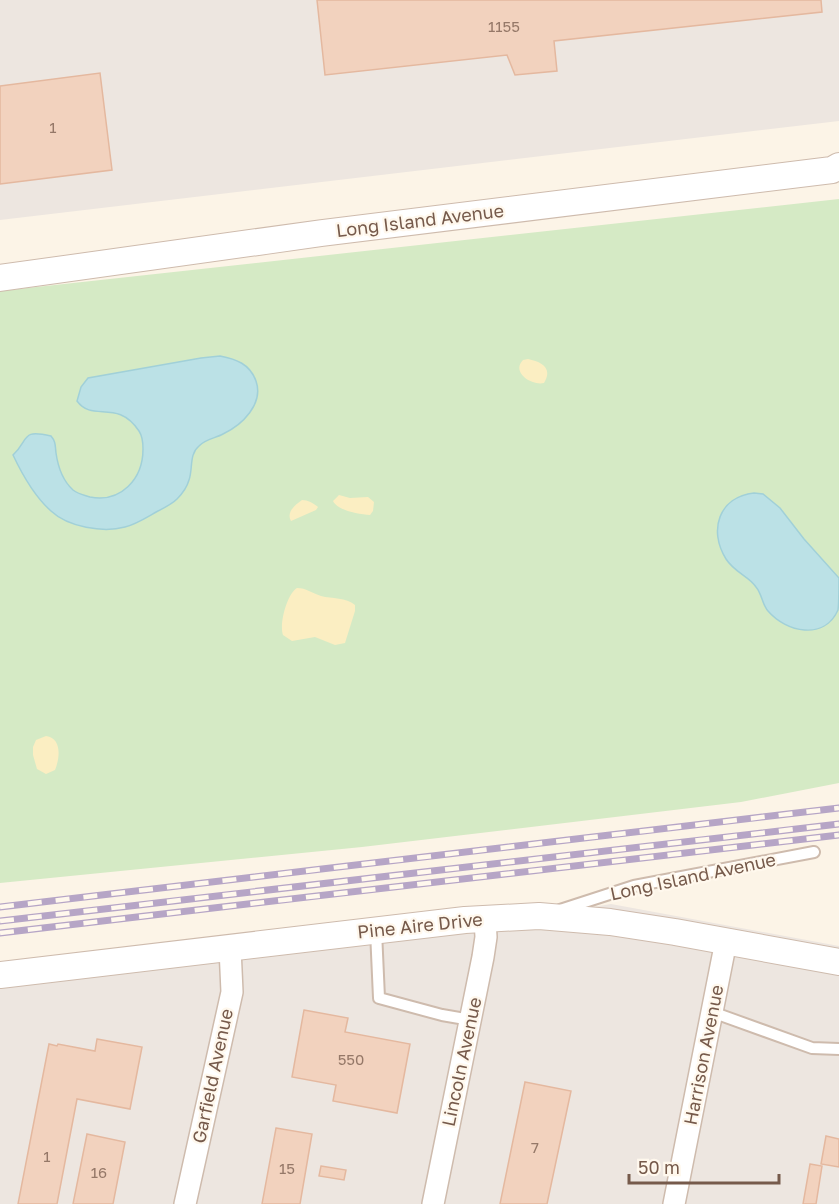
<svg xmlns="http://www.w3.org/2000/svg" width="839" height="1204" font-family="'Golos Text',sans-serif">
<rect width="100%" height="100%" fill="#fcf4e7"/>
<!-- industrial -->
<path fill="#ede6e0" d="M0 0H839V121L0 220Z
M611 904 839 946V1204H0V975L539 916Z"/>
<!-- green -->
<path fill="#d5eac5" d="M839 199V783L741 802 362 847 0 883V291Z"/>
<!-- sand -->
<path fill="#fbeec2" d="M528 359C542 362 553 368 544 383 531 386 511 372 523 360Z
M339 495 350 498 368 497 374 502 373 511 370 515C359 514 338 511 333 501Z
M302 500C308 500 313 503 318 507L316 510 291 521C286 512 295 505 302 500Z
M297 588C306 588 312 593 321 596 332 599 346 597 355 605V611L345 643 335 645 315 637 292 641 283 635C279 624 287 594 297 588Z
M46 736C62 738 60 758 55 770L46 774 37 769 33 755V747L36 740Z"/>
<!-- water -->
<path fill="#bbe1e6" stroke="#a1d0d8" stroke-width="1.5" d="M220 356C236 359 250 364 256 381 264 404 242 425 223 434 216 438 205 439 199 446 189 454 193 469 189 480 187 487 182 494 177 499 172 504 164 508 158 511 147 517 137 524 125 527 103 533 68 527 51 511 35 497 22 474 13 455 30 439 20 429 51 436 56 442 55 445 56 453 58 467 62 480 73 490 78 494 84 495 90 497 121 503 143 479 143 449 143 443 143 437 139 431 117 398 93 423 77 401L81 387 88 378 201 358Z
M754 493 763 494 780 508 804 539 839 578C839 587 839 602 838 610 824 641 786 632 768 611 762 604 762 594 756 587 749 576 735 573 726 559 708 530 719 497 754 493Z"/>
<!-- building -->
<path fill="#f2d2be" stroke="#e4b89f" stroke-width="1.5" d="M317 0H821L822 12 554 41 557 71 515 75 507 55 325 75Z
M100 73 112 170 0 184V86Z
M304 1010 348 1018 345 1032 410 1044 397 1113 333 1101 336 1085 292 1077Z
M97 1039 142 1047 130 1109 77 1099 57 1204H18L49 1044 57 1046 58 1044 95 1051Z
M525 1082 571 1091 547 1204H500Z
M276 1128 312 1134 300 1204H262Z
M87 1134 125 1142 113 1204H73Z
M826 1136 839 1139V1167L821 1164Z
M810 1164 822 1166 816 1204H803Z
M321 1166 346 1170 344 1180 319 1176Z"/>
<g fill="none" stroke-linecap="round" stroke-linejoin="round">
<defs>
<path id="service" d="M560 910 634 886 814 852
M376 931 379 998 442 1015 471 1020
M712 1012 812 1048 839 1049"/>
<path id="minor" d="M185 1204 232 992 230 948
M433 1204 483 957 486 937 485 919
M674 1204 726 941"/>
<path id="tertiary" d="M0 278 322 233 832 170 839 166
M0 975 465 920 539 916 610 922 675 932 839 962"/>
</defs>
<!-- service casing -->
<use href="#service" stroke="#cebbad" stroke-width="14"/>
<!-- minor casing -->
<use href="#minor" stroke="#cebbad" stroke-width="24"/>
<!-- tertiary casing -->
<use href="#tertiary" stroke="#cebbad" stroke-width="28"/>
<!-- service -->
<use href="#service" stroke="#fff" stroke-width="10"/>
<!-- minor -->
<use href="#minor" stroke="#fff" stroke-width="21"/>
<!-- tertiary -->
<use href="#tertiary" stroke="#fff" stroke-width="26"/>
<defs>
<path id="rail" d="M0 907 839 808
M0 921 839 824
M0 933 839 835"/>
</defs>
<!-- rail casing -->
<use href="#rail" stroke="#b6a5c6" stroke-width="7"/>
<!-- rail -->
<use href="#rail" stroke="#fff8ed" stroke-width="4.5" stroke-dasharray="14" stroke-linecap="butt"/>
</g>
<g text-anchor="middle" stroke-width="4.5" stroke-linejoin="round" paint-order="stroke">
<!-- number labels -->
<g font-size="15" fill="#957868">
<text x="504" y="32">1155</text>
<text x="53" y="133">1</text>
<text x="351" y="1065">550</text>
<text x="535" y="1153">7</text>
<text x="47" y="1162">1</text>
<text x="287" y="1174">15</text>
<text x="99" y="1178">16</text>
</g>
<!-- street labels -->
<g font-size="18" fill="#765a4b" stroke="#fff8ed">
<text transform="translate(420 221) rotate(-7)" y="6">Long Island Avenue</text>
<text transform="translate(693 877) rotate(-12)" y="6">Long Island Avenue</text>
<text transform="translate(420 926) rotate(-6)" y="6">Pine Aire Drive</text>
<text transform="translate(704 1055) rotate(-79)" y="6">Harrison Avenue</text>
<text transform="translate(462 1062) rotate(-78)" y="6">Lincoln Avenue</text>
<text transform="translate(213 1076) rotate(-78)" y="6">Garfield Avenue</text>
</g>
</g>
<!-- scale -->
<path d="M629 1174v9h150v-9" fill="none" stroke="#765a4b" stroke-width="3"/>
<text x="638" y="1174" font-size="18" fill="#765a4b" stroke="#fff8ed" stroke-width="4.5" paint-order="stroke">50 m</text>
</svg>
